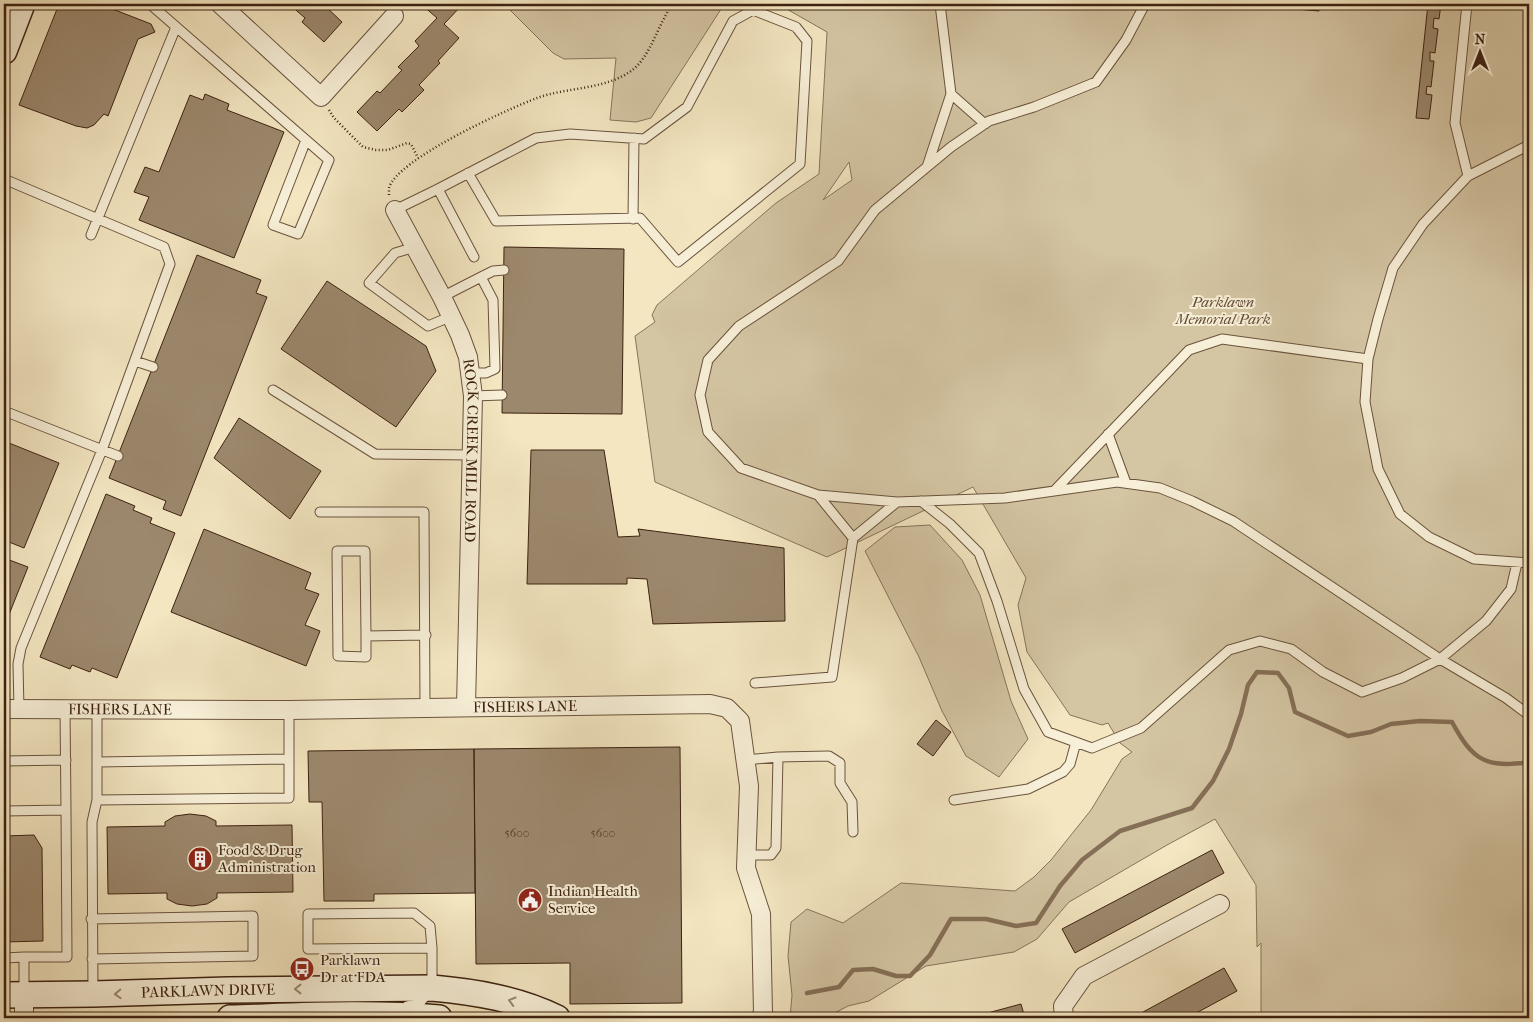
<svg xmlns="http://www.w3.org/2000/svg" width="1533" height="1022" font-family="'IM FELL French Canon',serif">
<rect width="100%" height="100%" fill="#f3e6c1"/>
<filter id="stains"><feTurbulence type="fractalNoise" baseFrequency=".004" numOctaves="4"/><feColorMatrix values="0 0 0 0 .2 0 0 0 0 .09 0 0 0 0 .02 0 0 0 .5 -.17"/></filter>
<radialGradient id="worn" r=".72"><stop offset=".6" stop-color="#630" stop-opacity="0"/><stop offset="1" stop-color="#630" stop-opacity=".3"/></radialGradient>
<!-- green -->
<path fill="#d4c5a3" stroke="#88745a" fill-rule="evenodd" d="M504 4H728L723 6 651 118 636 122 610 120 616 58 564 59 553 53Z
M778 4H1529V1018H1261V943L1257 947 1256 885 1215 819 1167 845 1069 902 1037 939 1014 952 926 966 869 1001 848 1006 825 1018H790L792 995 788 956 791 922 807 909 843 923 901 883 1015 891 1034 877 1051 860 1091 810 1122 759 1132 752 1120 743 1108 723 1102 725 1070 715 1027 652 1018 605 1026 578 973 487 827 557 655 482 635 336 655 322 652 315 657 305 776 203 819 174 827 32ZM849 162 852 180 823 200Z
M930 525 962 560 980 595 1011 701 1028 739 999 777 966 756 942 711 919 657 865 551 895 527Z"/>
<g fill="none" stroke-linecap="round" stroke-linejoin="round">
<!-- stream -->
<path stroke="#856f57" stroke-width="4.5" d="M807 993 839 987 853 970 873 969 896 976H910L930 955 951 919H986L1016 926 1036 923 1060 886 1082 860 1120 831 1192 808 1213 781 1229 749 1241 714 1248 685 1257 672 1278 673 1289 688 1295 712 1348 736 1371 732 1391 724 1420 721 1452 722C1473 761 1486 768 1529 762"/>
</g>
<!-- building -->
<path fill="#9c886d" stroke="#3d2211" d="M59 4H111L110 8 151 24 155 32 138 39 108 116 104 114 94 125 87 128 76 126 19 105Z
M289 4H323L342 22 324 42 302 22 305 18Z
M421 4H463L444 24 459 38 438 61 440 63 419 85 424 90 402 112 399 109 377 131 357 112 377 91 380 93 402 70 398 67 419 46 415 41 437 18Z
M1284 4H1333V7L1319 5V11L1284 8Z
M1428 4H1441L1439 19 1434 18 1433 28 1438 29 1435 53 1430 52V61H1434L1431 87 1427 86 1426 94 1432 95 1429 119 1416 118Z
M205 94 229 104 227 110 284 132 234 258 139 220 149 197 134 192 145 167 159 172 190 95 203 100Z
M504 247 624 249 622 414 502 413Z
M197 255 261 280 256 293 267 297 181 516 163 509 166 501 109 478Z
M327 281 426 346 436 371 396 427 281 349Z
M239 418 321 471 290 519 214 458Z
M4 441 59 463 24 548 4 540Z
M531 450H604L618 537 640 536 638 529 784 548 785 621 653 624 647 579 627 578V584H527Z
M106 494 135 506 133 510 152 518 150 523 175 533 117 678 92 668 90 672 72 665 70 669 40 657Z
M204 529 311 573 305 589 319 594 305 625 320 631 306 666 171 612Z
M4 558 28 567 4 627Z
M936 720 951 732 933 756 917 744Z
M680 747 682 1003 570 1004V963L476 964 474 749Z
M474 749 475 893 374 894V901H324L322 802H309L308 751Z
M190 814 206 816 216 821V826L292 825 293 892 217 893V898L207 904 192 906 177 904 167 899V893L108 894 107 827 165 826V822L175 816Z
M34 835 42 848 43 941 4 942V836Z
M1212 850 1224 873 1075 953 1062 929Z
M1224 968 1237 991 1187 1018H1132Z
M1021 1004 1025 1018H969Z"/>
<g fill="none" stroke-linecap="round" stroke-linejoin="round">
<defs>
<path id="service" d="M150 4C209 56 269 108 329 160L298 234 273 225 306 140
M940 4 951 94
M1145 4 1126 40 1096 82 1034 107 989 121 951 147 875 210 838 261 739 326 708 360 700 395 708 432 741 468 818 495 897 502 1005 498 1117 482 1160 488 1192 501 1233 521 1440 659 1506 698 1529 715
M1467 4 1455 123 1468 176
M1529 145 1468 176 1423 224 1393 268 1378 319 1368 359 1365 402 1378 469 1400 514 1429 537 1474 559 1529 563
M927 167 951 94 985 124
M4 179 164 247 170 264 102 450 21 648 18 664 19 709
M438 189 536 138 570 134 644 139 687 107 733 21 753 10 796 27 807 41 800 164 678 262 640 218 496 221 468 173
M395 210 438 189 474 257
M633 219 634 138
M91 235 176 27
M415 247 395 253 369 283 428 326 452 316
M481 277 493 271 504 270
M442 297 481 277 493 300 495 369 486 373H471
M135 361 153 367
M273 390 375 454 471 455
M473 396 502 395
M4 411 118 456
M1108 434 1126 483
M1054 491 1189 350 1222 339 1368 359
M818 495 853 538
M921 501 950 524 979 553 997 601 1024 689 1048 732 1092 748 1141 728 1229 650 1260 641 1291 649 1323 672 1362 692 1402 678 1440 659 1486 621 1511 589 1517 563
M320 512H424L425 708
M366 636 365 551H337L338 656 366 657V636L426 635
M755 683 832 677 853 538 897 502
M745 760 778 757 829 756 840 763V783L852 802 853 832
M4 761 66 760
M98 762 289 759V710
M97 800 289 798V759
M954 800 1028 789 1063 772 1070 764 1076 742
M4 811 66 810 65 709
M746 855H771L776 848 778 757
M91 919 253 916V956L92 959
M4 958 24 957
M24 992V957H67L66 810
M93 994 92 822 97 800V709
M407 1006 419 1004 432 988V948L308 949V914L414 913 430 926 432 948"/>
<g id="minor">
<path d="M220 4 321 97 394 16"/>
<path id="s1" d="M395 210 442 297 460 335 468 357 473 396 466 707"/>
<path id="s2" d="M4 709 289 710 710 704 727 708 740 721 749 786 746 868 761 914 763 1014 760 1018"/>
<path d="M24 995V1018"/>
<path d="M1064 1018 1063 1006 1084 976 1220 904"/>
</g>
<g id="secondary">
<path d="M4 51 22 4"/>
<path id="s3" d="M4 995 93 994 228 990 432 988C476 992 518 999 557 1018"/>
<path d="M230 1018C299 1016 370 1012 439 1018"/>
</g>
</defs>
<!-- service casing -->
<use href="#service" stroke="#6a533d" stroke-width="11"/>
<!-- minor casing -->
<use href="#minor" stroke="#6a533d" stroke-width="20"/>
<!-- secondary casing -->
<use href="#secondary" stroke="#3d2211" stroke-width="28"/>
<!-- path -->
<path stroke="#3d2211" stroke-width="2.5" stroke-dasharray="1 2.5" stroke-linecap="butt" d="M329 110 334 118 363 147 376 150H388L407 143 411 144 418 158
M389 195C389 193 389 190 389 188 397 159 508 109 537 98 567 87 604 90 631 71 651 57 658 23 673 4"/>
<!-- service -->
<use href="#service" stroke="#f7efd7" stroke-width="9"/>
<!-- minor -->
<use href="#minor" stroke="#f7efd7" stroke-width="18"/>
<!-- secondary -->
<use href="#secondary" stroke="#f7efd7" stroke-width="25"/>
</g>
<!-- one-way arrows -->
<defs><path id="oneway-chevron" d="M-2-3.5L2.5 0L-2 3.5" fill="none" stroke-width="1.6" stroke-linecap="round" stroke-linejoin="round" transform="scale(1.25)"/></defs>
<g stroke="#9a8874">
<use href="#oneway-chevron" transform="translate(298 989) rotate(180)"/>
<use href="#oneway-chevron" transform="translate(118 994) rotate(178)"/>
<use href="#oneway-chevron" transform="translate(512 1001) rotate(-164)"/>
</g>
<!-- icons -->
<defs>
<symbol id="building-disc" viewBox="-11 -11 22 22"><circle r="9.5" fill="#8f2418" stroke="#f7efd7"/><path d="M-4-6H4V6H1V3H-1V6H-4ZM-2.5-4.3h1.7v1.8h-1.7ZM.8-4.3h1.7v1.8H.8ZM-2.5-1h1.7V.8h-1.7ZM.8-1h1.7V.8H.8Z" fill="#fff"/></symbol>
<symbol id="civic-disc" viewBox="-11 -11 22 22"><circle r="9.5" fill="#8f2418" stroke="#f7efd7"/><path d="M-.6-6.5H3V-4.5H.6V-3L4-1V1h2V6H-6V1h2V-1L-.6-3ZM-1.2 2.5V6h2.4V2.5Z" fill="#fff"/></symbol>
<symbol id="bus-disc" viewBox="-11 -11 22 22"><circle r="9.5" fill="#8f2418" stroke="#f7efd7"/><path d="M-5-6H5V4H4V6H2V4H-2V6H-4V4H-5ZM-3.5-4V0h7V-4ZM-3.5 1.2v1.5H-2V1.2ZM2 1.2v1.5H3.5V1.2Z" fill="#fff"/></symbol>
</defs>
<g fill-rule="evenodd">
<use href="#building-disc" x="186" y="845" width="28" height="28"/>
<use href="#civic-disc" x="516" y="886" width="28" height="28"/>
<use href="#bus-disc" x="288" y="955" width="28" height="28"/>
</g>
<g text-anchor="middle" stroke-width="4" stroke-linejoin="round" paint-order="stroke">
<!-- number labels -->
<g font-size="12" fill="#553c28">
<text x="517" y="837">5600</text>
<text x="603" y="837">5600</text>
</g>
<!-- park labels -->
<g font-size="15" font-style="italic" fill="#634b36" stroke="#f7efd7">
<text x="1223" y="307">Parklawn<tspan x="1223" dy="17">Memorial Park</tspan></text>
</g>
<!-- street labels -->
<g font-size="15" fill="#3d2211" stroke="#f7efd7">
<text dy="5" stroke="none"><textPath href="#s1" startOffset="258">ROCK CREEK MILL ROAD</textPath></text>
<text dy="5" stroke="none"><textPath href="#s2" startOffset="521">FISHERS LANE</textPath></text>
<text dy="5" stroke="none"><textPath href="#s2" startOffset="116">FISHERS LANE</textPath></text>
<text dy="5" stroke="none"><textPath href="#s3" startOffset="204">PARKLAWN DRIVE</textPath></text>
</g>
<!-- poi labels -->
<g font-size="15" fill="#3d2211" stroke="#f7efd7" text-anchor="start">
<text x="218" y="855">Food &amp; Drug<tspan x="218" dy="17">Administration</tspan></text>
<text x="548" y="896">Indian Health<tspan x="548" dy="17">Service</tspan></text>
<text x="320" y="965">Parklawn<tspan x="320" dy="17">Dr at FDA</tspan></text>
</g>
</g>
<!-- margin -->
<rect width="1533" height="1022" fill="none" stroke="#f3e6c1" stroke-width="20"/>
<rect x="5" y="5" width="1523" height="1012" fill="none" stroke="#3d2211" stroke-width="2.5"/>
<rect x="10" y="10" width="1513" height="1002" fill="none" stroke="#3d2211"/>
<!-- north arrow -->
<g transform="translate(1480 52)" stroke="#f7efd7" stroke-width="4" paint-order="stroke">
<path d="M0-4L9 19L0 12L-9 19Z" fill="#3d2211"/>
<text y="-8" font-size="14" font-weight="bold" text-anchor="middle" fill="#3d2211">N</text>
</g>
<rect width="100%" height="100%" filter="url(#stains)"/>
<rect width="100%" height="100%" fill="url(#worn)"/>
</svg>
